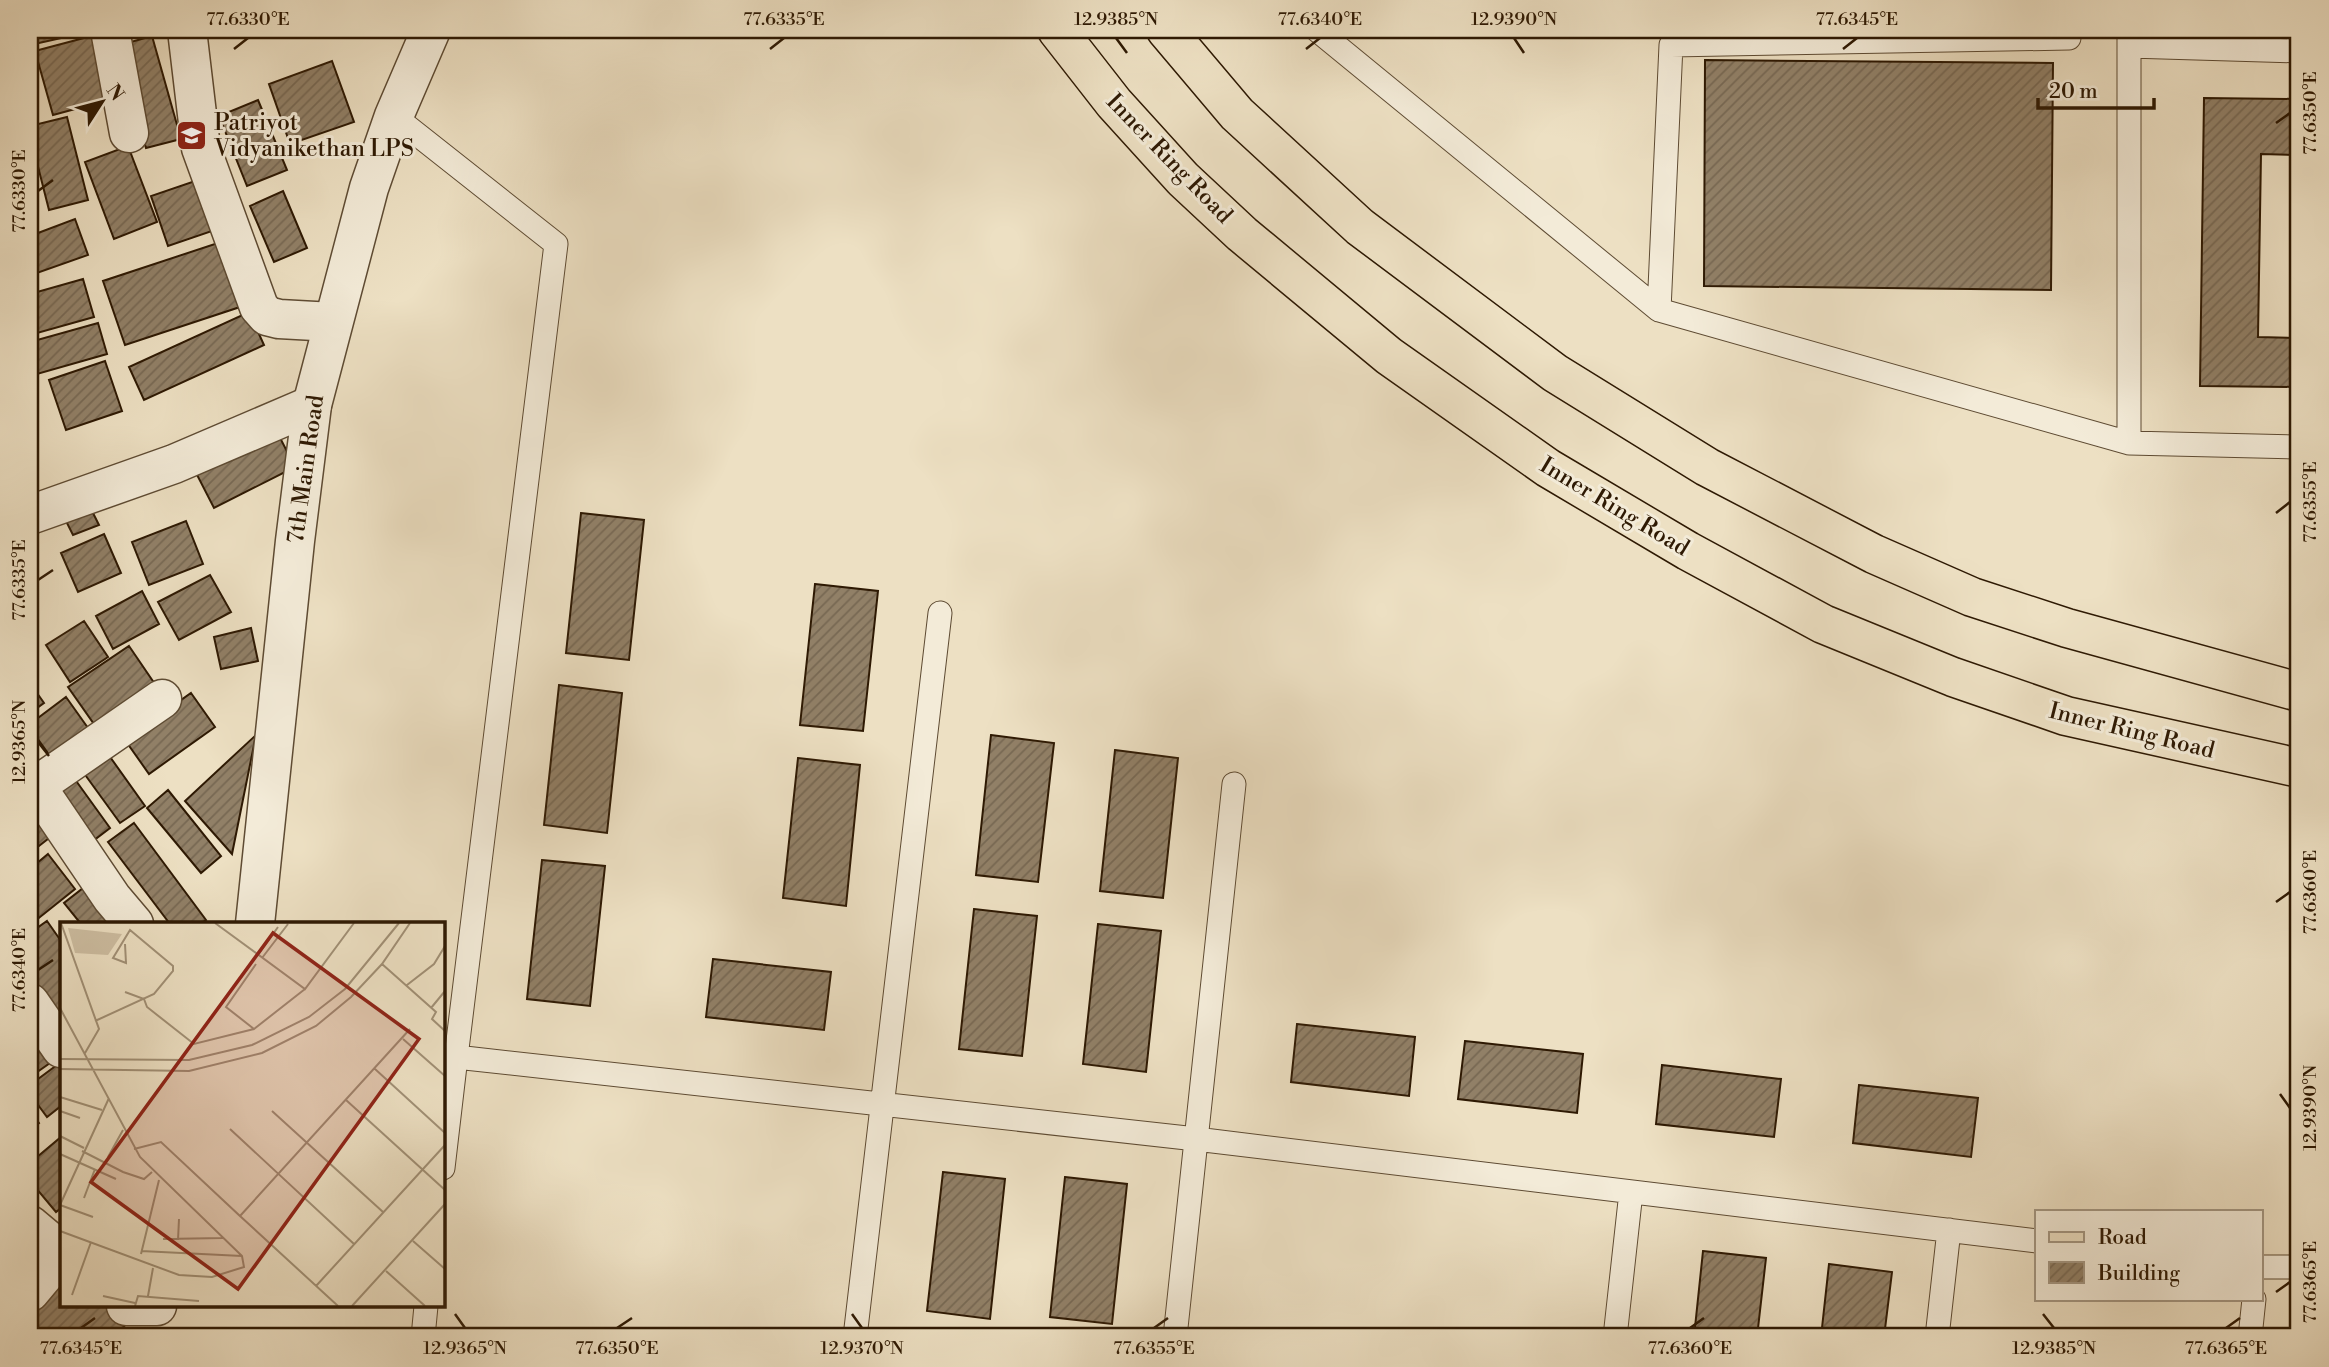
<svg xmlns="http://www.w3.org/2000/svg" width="2329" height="1367" font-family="'Libre Bodoni',serif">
<defs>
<pattern id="building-hatch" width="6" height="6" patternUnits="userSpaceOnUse" patternTransform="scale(1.75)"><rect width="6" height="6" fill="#918067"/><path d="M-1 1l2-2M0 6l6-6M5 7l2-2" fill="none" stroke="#776853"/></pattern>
</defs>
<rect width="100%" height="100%" fill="#ede0c3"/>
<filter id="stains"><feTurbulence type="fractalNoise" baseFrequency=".00286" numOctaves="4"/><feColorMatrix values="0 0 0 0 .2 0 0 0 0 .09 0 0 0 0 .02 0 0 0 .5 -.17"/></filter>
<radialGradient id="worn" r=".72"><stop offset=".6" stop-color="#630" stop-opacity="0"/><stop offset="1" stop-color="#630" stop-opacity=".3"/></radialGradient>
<!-- building -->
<path fill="url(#building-hatch)" stroke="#2e1903" stroke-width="2" d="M30 30H97L30 45Z
M337 30H398V38L337 37Z
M99 34 116 98 53 115 35 51Z
M152 36 181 139 146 148 117 46Z
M1705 60 2053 63 2051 290 1704 286Z
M332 61 354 122 290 144 269 84Z
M2204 98 2299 99V155L2261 154 2258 337 2299 338V387L2200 386Z
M258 100 287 170 247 186 219 116Z
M67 117 88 200 49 210 30 135V126Z
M128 146 157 222 114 239 85 162Z
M201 179 218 229 168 246 151 196Z
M283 191 307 248 274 262 250 206Z
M75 219 88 255 34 274 30 262V236Z
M224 241 246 305 125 345 103 281Z
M83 279 94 317 30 335V294Z
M249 312 264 345 144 400 129 367Z
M98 323 107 354 30 376V342Z
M105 361 122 411 66 430 49 380Z
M275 428 295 467 214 508 194 469Z
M84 495 99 525 73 535 59 507Z
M581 513 644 520 629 660 566 653Z
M186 521 203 564 149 585 132 542Z
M104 534 121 573 78 592 61 553Z
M210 575 231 612 179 640 158 602Z
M815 584 878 591 863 731 800 725Z
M142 591 159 624 113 649 96 616Z
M84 621 108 657 70 682 46 645Z
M251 628 258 661 221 669 214 637Z
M129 646 161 693 101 734 68 687Z
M30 683 44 703 30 713Z
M559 685 622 693 607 833 544 825Z
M191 693 215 727 149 774 125 740Z
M66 697 93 735 55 763 30 728V724Z
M256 735 232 854 185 801Z
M991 735 1054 743 1038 882 976 875Z
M103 747 145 806 120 823 78 765Z
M1115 750 1178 758 1163 898 1100 891Z
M798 758 860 765 846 906 783 898Z
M74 778 110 828 89 844 52 793Z
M168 790 221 856 201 873 147 808Z
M30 796 58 831 30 853Z
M134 823 206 920 200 924H170L108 842Z
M48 854 75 889 30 925V869Z
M542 860 605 866 590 1006 527 999Z
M87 885 118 924H81L64 903Z
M974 909 1037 916 1022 1056 959 1049Z
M47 921 61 941V1026L30 992V933Z
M1098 924 1161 931 1146 1072 1083 1064Z
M713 959 831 972 824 1030 706 1017Z
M1297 1024 1415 1037 1409 1096 1291 1082Z
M30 1031 60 1056 30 1077Z
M1465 1041 1583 1054 1577 1113 1458 1099Z
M61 1062V1106L47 1117 30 1094V1085Z
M1662 1065 1781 1079 1774 1137 1656 1124Z
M1859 1085 1978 1098 1971 1157 1853 1143Z
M30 1110 39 1123 30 1131Z
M61 1137V1208L56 1212 30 1181V1163Z
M943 1172 1005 1179 990 1319 927 1311Z
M1065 1177 1127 1184 1112 1324 1050 1317Z
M1703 1251 1766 1258 1757 1337H1694Z
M1829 1264 1892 1272 1884 1337H1821Z
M61 1267V1306H119L132 1317 115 1337H30V1304Z"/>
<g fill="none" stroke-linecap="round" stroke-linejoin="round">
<defs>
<path id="service" d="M1317 30 1659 310
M2129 30V443L2299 447
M2069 38 1671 45 1659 310 2129 443
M2129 46 2299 51
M394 116 556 244 456 1057 1196 1139 2037 1241
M443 1168 456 1057
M2261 1267H2299
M423 1337 426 1306
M855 1337 940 613
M1175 1337 1234 784
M1615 1337 1631 1192
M1937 1337 1949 1230
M2250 1337 2254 1299"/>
<path id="minor" d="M110 30 129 133
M187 30 201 148 259 307 267 316 279 319 333 322
M30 515 174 464 312 405
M30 777 112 898 134 924
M36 786 162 699
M30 1003 61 1048
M30 1225 61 1251
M30 1292 61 1255"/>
<path id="tertiary" d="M255 924 295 541 312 405 369 188 394 116 431 30
M126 1306H157"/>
<path id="primary" d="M1057 30 1114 103 1183 179 1242 234 1389 356 1548 468 1688 551 1823 624 1953 677 2066 716 2299 768
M1166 30 1237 114 1360 227 1555 373 1707 467 1874 554 1972 597 2067 628 2299 692"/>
</defs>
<!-- service casing -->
<use href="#service" stroke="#5e4b33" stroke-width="25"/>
<!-- minor casing -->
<use href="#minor" stroke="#5e4b33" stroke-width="41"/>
<!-- tertiary casing -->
<use href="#tertiary" stroke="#5e4b33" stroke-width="41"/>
<!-- primary casing -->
<use href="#primary" stroke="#2e1903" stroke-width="41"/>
<!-- service -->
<use href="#service" stroke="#f3ebd8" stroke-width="23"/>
<!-- minor -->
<use href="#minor" stroke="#f3ebd8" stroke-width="38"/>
<!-- tertiary -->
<use href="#tertiary" stroke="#f3ebd8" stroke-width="38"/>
<!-- primary -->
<use href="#primary" stroke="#ede0c3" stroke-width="38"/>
</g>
<!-- ticks -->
<path fill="none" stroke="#2e1903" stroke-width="2.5" d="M1116 38 1127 53M1514 38 1524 53M234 49 248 38M770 49 784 38M1306 49 1320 38M1843 49 1857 38M2276 123 2290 113M38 191 53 180M2276 513 2290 502M38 580 53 570M38 742 49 756M2276 902 2290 892M38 970 53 960M2280 1094 2290 1108M2276 1292 2290 1282M455 1314 465 1328M852 1314 862 1328M2043 1314 2054 1328M81 1328 95 1318M617 1328 632 1318M1154 1328 1168 1318M1690 1328 1704 1318M2226 1328 2240 1318"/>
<!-- icons -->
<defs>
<symbol id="school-square" viewBox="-11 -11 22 22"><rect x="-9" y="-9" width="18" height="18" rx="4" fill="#8f2418" stroke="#f3ebd8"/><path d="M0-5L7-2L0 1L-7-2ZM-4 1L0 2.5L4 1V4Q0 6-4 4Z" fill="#fff"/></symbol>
</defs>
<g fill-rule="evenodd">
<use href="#school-square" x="174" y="118" width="35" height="35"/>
</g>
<g text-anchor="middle" stroke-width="6" stroke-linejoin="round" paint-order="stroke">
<!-- poi labels -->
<g font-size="23" fill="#2e1903" stroke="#f3ebd8" text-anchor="start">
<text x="214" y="130">Patriyot<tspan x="214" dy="26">Vidyanikethan LPS</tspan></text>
</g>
<!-- street labels -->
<g font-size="23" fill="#2e1903" stroke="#f3ebd8">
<text transform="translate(1170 158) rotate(46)" y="8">Inner Ring Road</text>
<text transform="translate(305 469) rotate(-82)" y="8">7th Main Road</text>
<text transform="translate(1615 506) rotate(31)" y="8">Inner Ring Road</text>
<text transform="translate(2132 730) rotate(14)" y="8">Inner Ring Road</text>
</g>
</g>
<!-- overview -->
<g transform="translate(60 922)">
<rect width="385" height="385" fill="#ede0c3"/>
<path d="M8 6 62 12 48 33 15 31Z" fill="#cdbea2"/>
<path fill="none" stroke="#a19076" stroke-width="2" d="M1 1 39 107 25 131M155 1 245 67 294 1M198 33 218 5M202 36 228 2M196 42 166 85 194 107 245 67M322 42 376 90 372 97 385 109M347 63 374 42 385 24M65 70 84 77 87 85 134 122 194 107M0 86 80 235 182 334 184 345 152 355 119 353 0 309M371 86 385 69M35 99 94 72 113 49V44L70 8 53 36 66 41 65 22M343 117 385 154M0 137 129 138 192 123 249 95 285 67 339 1M0 147 129 149 202 131 256 104 291 75 322 42 350 1M315 147 385 211M0 175 42 188M286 178 385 268M0 189 20 196M212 189 323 290M170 207 294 322M0 214 24 226M74 227 101 220 180 294 350 107M22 229 63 250 84 257 92 250M0 232 56 257M48 235 63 208M24 276 35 247M0 283 49 176M0 283 33 295M180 294 278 384M103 317 163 316M118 318 119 297M353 319 385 347M81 329 182 334M81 332 99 258M326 349 365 384M256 364 385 223M12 373 31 320M43 374 75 381M88 374 93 346M75 384 78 374 139 379M292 384 385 282"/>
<path fill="#8f2418" fill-opacity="0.15" stroke="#8f2418" stroke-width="3.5" d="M213 11 359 117 178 367 31 260Z"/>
<rect width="385" height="385" fill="none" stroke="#2e1903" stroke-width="3.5"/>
</g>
<!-- margin -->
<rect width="2329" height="1367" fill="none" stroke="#ede0c3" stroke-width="77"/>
<!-- legend -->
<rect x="2035" y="1210" width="228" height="91" fill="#f3ebd8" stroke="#a49783" stroke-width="2"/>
<rect x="2049" y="1232" width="35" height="10" fill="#ede0c3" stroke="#a49783" stroke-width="2"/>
<text x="2098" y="1244" font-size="21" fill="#2e1903">Road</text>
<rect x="2049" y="1262" width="35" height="21" fill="url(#building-hatch)" stroke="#a49783" stroke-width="2"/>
<text x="2098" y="1280" font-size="21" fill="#2e1903">Building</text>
<!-- north arrow -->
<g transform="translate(102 102) rotate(54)" stroke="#f3ebd8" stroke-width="5" paint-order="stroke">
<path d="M0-5L12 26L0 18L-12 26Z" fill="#2e1903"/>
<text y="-10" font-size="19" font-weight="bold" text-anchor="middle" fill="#2e1903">N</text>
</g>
<!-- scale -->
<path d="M2038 98v10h116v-10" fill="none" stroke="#2e1903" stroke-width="3.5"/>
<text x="2049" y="98" font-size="21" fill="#2e1903" stroke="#f3ebd8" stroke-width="5" paint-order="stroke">20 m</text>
<rect x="38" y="38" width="2252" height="1290" fill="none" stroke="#2e1903" stroke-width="2.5"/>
<g font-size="18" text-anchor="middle" fill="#2e1903">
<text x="248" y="25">77.6330°E</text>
<text x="784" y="25">77.6335°E</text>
<text x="1116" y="25">12.9385°N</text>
<text x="1320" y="25">77.6340°E</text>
<text x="1514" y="25">12.9390°N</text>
<text x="1857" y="25">77.6345°E</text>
<text transform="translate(2310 113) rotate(-90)" y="6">77.6350°E</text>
<text transform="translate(19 191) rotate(-90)" y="6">77.6330°E</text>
<text transform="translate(2310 502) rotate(-90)" y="6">77.6355°E</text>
<text transform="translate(19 580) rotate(-90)" y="6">77.6335°E</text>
<text transform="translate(19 742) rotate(-90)" y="6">12.9365°N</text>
<text transform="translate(2310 892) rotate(-90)" y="6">77.6360°E</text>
<text transform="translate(19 970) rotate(-90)" y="6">77.6340°E</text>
<text transform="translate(2310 1108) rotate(-90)" y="6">12.9390°N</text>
<text transform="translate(2310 1282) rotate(-90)" y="6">77.6365°E</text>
<text x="81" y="1354">77.6345°E</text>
<text x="465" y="1354">12.9365°N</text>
<text x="617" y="1354">77.6350°E</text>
<text x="862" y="1354">12.9370°N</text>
<text x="1154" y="1354">77.6355°E</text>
<text x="1690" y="1354">77.6360°E</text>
<text x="2054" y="1354">12.9385°N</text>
<text x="2226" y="1354">77.6365°E</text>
</g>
<rect width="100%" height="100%" filter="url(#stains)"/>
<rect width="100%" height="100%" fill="url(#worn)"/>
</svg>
